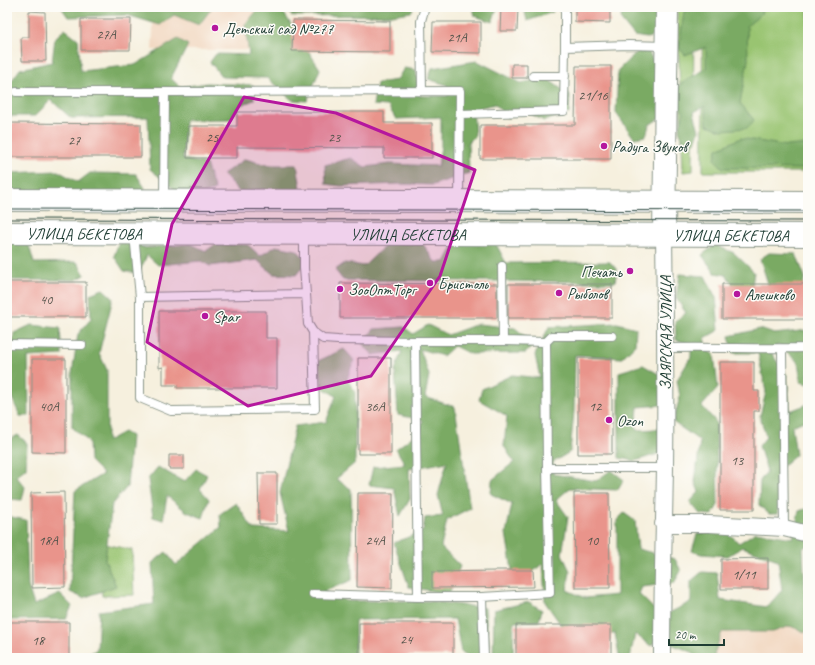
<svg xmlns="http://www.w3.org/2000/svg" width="815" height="665" font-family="Caveat,sans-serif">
<rect width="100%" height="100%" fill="#fdfcf7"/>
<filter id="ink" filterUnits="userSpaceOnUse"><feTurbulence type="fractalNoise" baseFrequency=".025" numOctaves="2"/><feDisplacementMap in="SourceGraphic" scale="8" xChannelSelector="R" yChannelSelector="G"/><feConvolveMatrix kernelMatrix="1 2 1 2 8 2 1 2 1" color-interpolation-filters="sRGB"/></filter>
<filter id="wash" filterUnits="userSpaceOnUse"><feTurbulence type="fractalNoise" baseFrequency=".012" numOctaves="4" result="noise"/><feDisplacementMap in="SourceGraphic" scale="16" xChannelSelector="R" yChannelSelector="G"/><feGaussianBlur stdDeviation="0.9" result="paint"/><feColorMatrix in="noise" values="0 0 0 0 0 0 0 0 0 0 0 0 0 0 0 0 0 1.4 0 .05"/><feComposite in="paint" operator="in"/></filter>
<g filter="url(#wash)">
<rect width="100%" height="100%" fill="#f6f0de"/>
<!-- built -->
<path fill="#f1d5bd" d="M154 7H276V50H152Z
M709 617H808V658H709Z"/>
<!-- green -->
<path fill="#99c471" stroke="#5c8052" d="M681 7H694L693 171 683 172 677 9Z
M702 7H808V172H703Z
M101 543 132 550 134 595 102 596Z"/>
<!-- forest -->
<path fill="#7aaa63" stroke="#4c744c" d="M61 7H210L211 9 199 25 174 15 160 25 127 15 68 17Z
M260 7H266L283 12 320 69 307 101 292 100 267 78 222 77 210 62 216 54 249 55 245 25Z
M282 7H414L411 12 392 15 292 16Z
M473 7H498L492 22 475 16Z
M524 7H552L553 12 527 21Z
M622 7H663L661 34 647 38 634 36 621 20Z
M694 7H763L761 14 747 26 748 60 740 103 754 120 748 128 722 130 707 125 705 106 694 112 699 131 695 143 684 142 679 130 684 112 675 102 679 85 706 68V47L685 55 679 48 684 12Z
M65 29 78 39 81 71 135 65 178 39 188 45 171 78 180 87 207 83 253 85 254 100 241 105 230 119 185 120 183 159 206 164 215 190 186 199 150 169 148 117 71 118 51 100 35 116H7V87L20 69 52 62 55 38Z
M648 51 659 71 660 118 649 125 646 136 634 138 616 113 618 70 637 52Z
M477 61 521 83 546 78 570 95 569 113 544 121 524 110 507 118 495 104 473 109 475 136 468 143 469 173 433 185 401 184 341 186 326 184 325 165 351 158 365 167 390 164 438 166 441 146V117L396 119 388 106 373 105 377 83 397 80 404 68 416 70 420 96H448L447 85 428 79 432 68Z
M741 138 787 146 808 144V169L723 168 715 160 717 149Z
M245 159 268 165H297L301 188 277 200 263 189 244 197 223 174Z
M58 171 78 182 90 173 136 174 145 188 139 200 7 199V173Z
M132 238 145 248 191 244 206 251 216 244 248 245 260 256 276 246 297 250 307 261 296 275 273 274 257 260 210 266 201 261 158 265 147 255 139 273 124 271 114 256 119 242Z
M7 241 28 242 34 263 77 262 85 275 76 280H7Z
M456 242H495L506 263 610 262 617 270 615 282 343 280 335 270 345 263 364 266 388 243 423 244 435 262H445Z
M715 245 734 253 754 272 752 286 738 291 726 275 715 273 702 255Z
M769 253 796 254 805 277 802 287 771 293 760 259Z
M680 274 705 276 716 298 719 330 705 338V350L714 354 718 388 702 406 716 422 718 505 712 515 700 514 690 502 699 492 695 482 700 441 673 422 680 397 677 380 691 357V344L676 340 675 321 686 313 676 298Z
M103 289 113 298 99 353 107 370V441L124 432 131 436 127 487 112 504 105 560 116 586 83 598 70 592 75 491 103 474 90 461 89 442 72 427V374L78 334 91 319 90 294Z
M617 323 636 328 635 345 622 358 575 355 574 411 570 452 553 462V474L596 481 611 470 624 480 617 490 570 488 556 500 568 517 562 554 570 571 567 590 585 598 617 595V520L624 513 635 521 638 549 675 559 681 571 674 583 642 587 639 594 658 613 659 637 651 646 635 634 630 658 619 656 615 633 600 639 568 635 545 602 543 563 524 580 513 576 506 533 512 504 491 494 492 480 514 462 504 446 507 416 479 400 482 389 512 375 540 378 535 355 549 327Z
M478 324 515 328 534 344 526 353 470 354 454 346 443 356 420 349 429 375 425 397 455 407 470 508 447 520 441 547 460 566 449 594 409 587 394 543 423 531 425 518 443 516 438 495 447 462 409 469 410 499 400 516 394 488 369 485 373 467 405 464 396 449 421 430 423 420 398 415 395 370 402 351 373 355 362 344 374 329 404 327 413 334 428 325 448 335Z
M31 325 60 328 62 355 28 357 29 416H20L11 396 7 400V372L11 370 14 333Z
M760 329 774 334 808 330V384L801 382 798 362 778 344 772 354 787 376 790 411 808 404V421L806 420 792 426 796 455 777 471 782 494 778 514H769L759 505 760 481 767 471 759 446 766 437 760 416 766 392 758 353H733L729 336Z
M344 349 354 360 347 379 355 392V463L336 479 351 489 352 580 323 592 347 601H428L485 608 489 648 478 658H473L461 652 455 619 355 620V658H83L97 649 99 611 154 604 152 563 166 552 176 565 221 527 220 514 236 503 253 529 289 531 280 493 295 426 326 422 336 396 323 388 318 361Z
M643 365 662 376V405L638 407 636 430 659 429 661 453 635 461 619 458V372Z
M18 435 27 443 26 468 16 476 25 487 22 500 7 499V455L9 440Z
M158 467 184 482 196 469 207 475 200 489 209 499 203 518 187 512 167 496 163 520 153 517 148 479Z
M808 508V545L803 548 805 597H808V631L805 632 790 626 773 632H722L714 654 716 658H696L692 652 668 643 665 615 691 602V581L702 572 717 573 720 600 767 607 782 590 778 560 742 547 728 556 701 554 692 551 697 534 726 531 739 543 756 532 793 538 799 511Z
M7 516 26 520 28 586 34 605 60 594 72 606 66 619 7 620Z
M529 602 542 610 539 621 514 622 513 658H493L494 610Z"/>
<g id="blocks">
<!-- building -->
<path fill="#e9948b" d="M501 7 518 8 517 31H500Z
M575 7H610V23L575 22Z
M29 11 45 12 46 61H22L21 37H29Z
M81 19H131L130 50H81Z
M293 20 390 21V52L292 51Z
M433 22H481V53L432 52Z
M512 64H527V78H512Z
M576 66H611V159H480V125H575Z
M237 112H384V123H432V158H384V148L237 147V158H187L188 126H237Z
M7 123 141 124V157H7Z
M7 282H86V317H7Z
M340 283 497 284V318H340Z
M508 284H612V318H508Z
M722 284H808V319H722Z
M159 311H266V338H277V388H177V385H163V367L159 368Z
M358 358H391V454H358Z
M578 358H612V454H578Z
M32 359H66V453L32 452Z
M720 362H754V391H759V411H754V510H720Z
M169 455H184V469H169Z
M258 473H277V524H259Z
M64 492 65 587 32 588 31 493Z
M358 493H393L392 588 357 587Z
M574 493H609L610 588H575Z
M768 558V589H721V559Z
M495 570H533L534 587 432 588V572L495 571Z
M7 622H69V658H7Z
M359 623H453V656H359Z
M516 625H611V658H516Z"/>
</g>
</g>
<g filter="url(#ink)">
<use href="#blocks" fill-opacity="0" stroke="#8a9689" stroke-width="1"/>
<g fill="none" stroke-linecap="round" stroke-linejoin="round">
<defs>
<path id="lane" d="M565 7V47L629 45 666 46
M533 76H565
M422 91 421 21 425 7
M16 92H165
M460 114 564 111 565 47
M164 200 165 92 460 91 459 200
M134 234 140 297
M304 234V268L306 294 308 324 313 332 323 339 338 340 415 341
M306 294 140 297V398L171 411 315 409 313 332
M546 342 552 336H612
M7 344 82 345
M665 348C713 347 760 349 808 348
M782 349 784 528
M547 468H665
M313 594 418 597
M482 597H418L415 341H503
M484 658 482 597 550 593 547 468 546 342 503 341 502 266"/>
<path id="street" d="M663 524H709L784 528 808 534
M662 658C662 594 664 531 665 467 666 390 665 312 664 234"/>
<g id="secondary">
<path d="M7 200 808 202"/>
<path id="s1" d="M7 233 808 235"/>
<path d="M664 234 667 7"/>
</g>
</defs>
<!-- lane casing -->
<use href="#lane" stroke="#8a9689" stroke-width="10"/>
<!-- street casing -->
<use href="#street" stroke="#8a9689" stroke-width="18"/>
<!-- secondary casing -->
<use href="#secondary" stroke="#8a9689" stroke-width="24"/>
<!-- lane -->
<use href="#lane" stroke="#fff" stroke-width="8"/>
<!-- street -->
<use href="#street" stroke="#fff" stroke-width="16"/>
<!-- secondary -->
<use href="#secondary" stroke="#fff" stroke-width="22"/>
<!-- tram -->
<path stroke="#1f3d34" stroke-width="1" d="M7 209 808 211
M7 219 808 221"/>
</g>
</g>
<!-- marked area -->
<path fill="#b5179e" fill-opacity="0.2" stroke="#b5179e" stroke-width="3" stroke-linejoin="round" d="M244 97 336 113 475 170 440 276 371 376 248 406 147 342 172 224Z"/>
<!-- markers -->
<g fill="#b5179e" stroke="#fdfcf7" stroke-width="1.5">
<circle cx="215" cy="28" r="4"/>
<circle cx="604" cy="146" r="4"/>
<circle cx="630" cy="271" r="4"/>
<circle cx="430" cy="283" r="4"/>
<circle cx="340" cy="289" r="4"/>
<circle cx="559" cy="293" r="4"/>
<circle cx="737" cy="294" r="4"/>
<circle cx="205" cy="316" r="4"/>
<circle cx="609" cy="420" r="4"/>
</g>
<g text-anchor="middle" stroke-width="3" stroke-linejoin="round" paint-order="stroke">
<!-- number labels -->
<g font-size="14" fill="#52534a">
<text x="106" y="39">27А</text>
<text x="457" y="42">21А</text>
<text x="593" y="100">21/16</text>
<text x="212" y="142">25</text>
<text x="334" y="142">23</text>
<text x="74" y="145">27</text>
<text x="46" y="304">40</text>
<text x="49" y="411">40А</text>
<text x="375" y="411">36А</text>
<text x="595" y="411">12</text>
<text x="737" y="465">13</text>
<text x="48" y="545">18А</text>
<text x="375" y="545">24А</text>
<text x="592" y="545">10</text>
<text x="744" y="579">1/11</text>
<text x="406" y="644">24</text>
<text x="38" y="645">18</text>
</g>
<!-- poi labels -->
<g font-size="16" fill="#1f3d34" stroke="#fdfcf7" text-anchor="start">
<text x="223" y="34">Детский сад №277</text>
<text x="612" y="152">Радуга Звуков</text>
<text x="622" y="277" text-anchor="end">Печать</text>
<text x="438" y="289">Бристоль</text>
<text x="348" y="295">ЗооОптТорг</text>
<text x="567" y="299">Рыболов</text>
<text x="745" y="300">Алешково</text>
<text x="213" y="322">Spar</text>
<text x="617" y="426">Ozon</text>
</g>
<!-- street labels -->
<g font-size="16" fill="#1f3d34" stroke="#fdfcf7">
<text dy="6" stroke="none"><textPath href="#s1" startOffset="77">УЛИЦА БЕКЕТОВА</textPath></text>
<text dy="6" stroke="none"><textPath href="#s1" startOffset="401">УЛИЦА БЕКЕТОВА</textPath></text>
<text dy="6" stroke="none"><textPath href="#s1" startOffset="724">УЛИЦА БЕКЕТОВА</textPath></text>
<text transform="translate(665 333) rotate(-90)" y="6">ЗАЯРСКАЯ УЛИЦА</text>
</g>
</g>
<!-- margin -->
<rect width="815" height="665" fill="none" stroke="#fdfcf7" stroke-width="24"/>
<!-- scale -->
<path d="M669 639v6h55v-6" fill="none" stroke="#1f3d34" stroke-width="2"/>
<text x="675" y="639" font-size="12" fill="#1f3d34" stroke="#fdfcf7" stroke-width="3" paint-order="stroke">20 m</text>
</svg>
